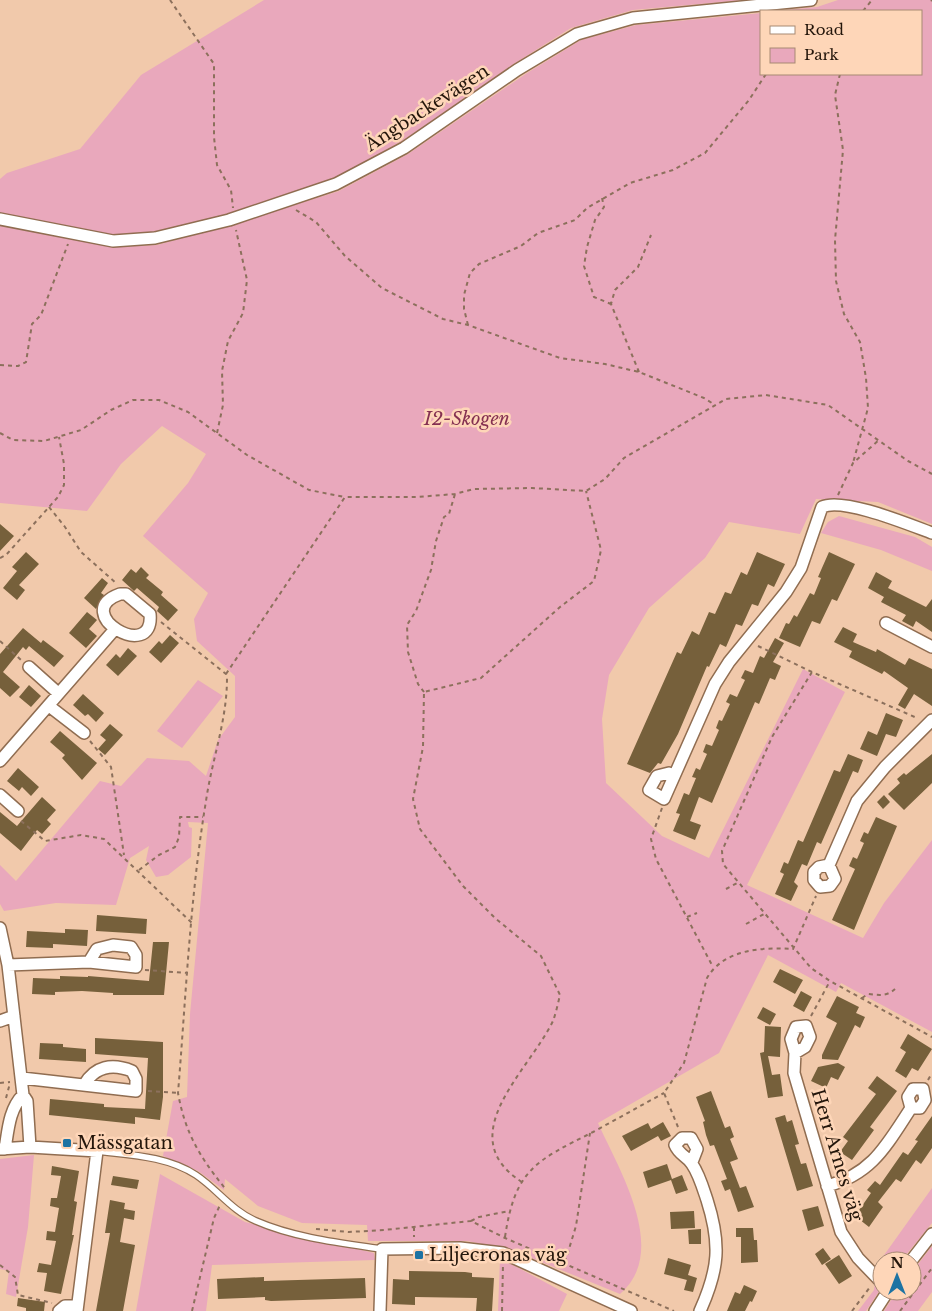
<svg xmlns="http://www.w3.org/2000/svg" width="932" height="1311" font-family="'Libre Baskerville',serif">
<rect width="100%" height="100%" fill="#f1c9ab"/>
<!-- green -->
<path fill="#e9a8bc" d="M264 0H745L633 10 571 28 512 65 405 139 332 181 238 214 159 233 111 235 0 214V179L7 173 80 149 141 75Z
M838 0H932V524L878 502 816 499 800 534 729 522 705 558 649 608 609 675 602 719 606 783 662 836 709 858 803 669 845 692 747 885 863 938 884 903 932 840V1032L841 983 836 992 768 955 719 1053 598 1123C619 1170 670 1251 620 1294L512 1250 467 1241H368L367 1225 302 1223 258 1206 225 1179 224 1190 198 1171 163 1156 173 1101 187 1097 190 1014 208 823 188 822 189 827 192 828 191 857 168 875 156 877 146 860 149 846 130 858 116 905 56 903 4 911 0 904V865L16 881 100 781 121 786 147 758 189 761 206 776 218 740 235 717V676L197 641 194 619 208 593 143 536 188 483 206 454 162 426 121 464 87 511 0 503V224L116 247 157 245 237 223 339 191 408 154 527 73 581 40 636 25 761 13V74H921V11H775L817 7Z
M839 516 915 537 932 547V571L881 550 821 533 828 522Z
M198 680 223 696 182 748 157 731Z
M34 1155 28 1227 16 1297 6 1294 9 1271 0 1269V1159Z
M160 1174 245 1222 374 1253 375 1260 212 1265 206 1311H136Z
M932 1188V1223L901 1261H882V1287L866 1311H858L874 1290 877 1265Z
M932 1246V1292L918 1311H884L897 1291H912V1272Z
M500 1258 567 1294 559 1311H498Z"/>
<!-- building -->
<path fill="#76603b" d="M0 524 14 536 0 551Z
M26 552 39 564 19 585 25 590 17 600 3 588 17 571 12 567Z
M757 552 785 564 774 587 768 584 758 606 752 604 742 626 736 624 726 647 720 644 709 667 707 666 678 734 661 764 658 763 650 773 627 764 677 652 681 654 692 631 699 635 709 612 715 614 725 592 731 594 741 572 747 575Z
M829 552 855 564 837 601 832 599 820 624 812 621 800 647 779 638 786 623 789 624 794 615 797 617 810 593 814 595 821 578 818 577Z
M141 567 149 575 146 578 163 592 161 595 178 610 168 621 157 611 159 607 137 588 134 591 122 580 131 569 136 573Z
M876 572 892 581 888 588 926 607 932 599V632L916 621 913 627 902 621 906 615 881 602 884 597 868 588Z
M102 578 108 583 101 593 104 595 96 609 84 598Z
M87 612 97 620 89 629 97 636 86 648 69 633Z
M843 627 857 634 853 642 876 652 877 649 905 665 909 658 932 669V706L914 694 905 709 898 705 908 688 884 671 882 674 849 657 852 651 834 642Z
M23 628 41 643 43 640 64 656 54 667 29 646 26 650 23 647 3 672 20 687 10 697 0 688V654Z
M170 635 179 643 161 663 149 652 159 641 162 644Z
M775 638 784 643 773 662 781 666 775 680 770 678 759 704 755 702 712 803 699 797 690 821 701 825 695 840 673 831 680 814 676 813 684 793 689 795 696 778 692 777 696 768 700 770 707 754 703 752 706 744 712 746 719 730 716 728 719 720 722 721 730 704 726 702 730 694 737 697 745 680 741 678 745 670 753 673 760 656 764 658Z
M128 648 137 656 118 676 106 665 116 654 120 658Z
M29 685 41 696 31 707 19 697Z
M83 694 104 713 96 722 88 714 85 716 73 705Z
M886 713 903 720 896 737 886 734 877 756 860 749 868 731 877 735Z
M110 724 123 735 105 755 98 749 106 740 100 735Z
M60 731 97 763 82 780 62 758 65 755 50 742Z
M848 754 863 760 858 773 853 771 821 844 817 842 807 866 802 864 794 882 798 886 791 901 775 894 784 874 780 872 784 862 788 864 798 840 803 842 834 770 840 772Z
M932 754V783L904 810 888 794 900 783 897 779 904 773 906 775Z
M18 768 39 787 31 796 22 787 19 791 7 781Z
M884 795 890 802 883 809 877 802Z
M42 797 56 810 47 820 51 824 42 834 37 830 21 851 0 833V812L17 826Z
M876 817 897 826 854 930 832 920 855 869 849 866 853 857 857 859 864 843 860 841 864 832 868 834Z
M97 915 147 919 146 934 96 931Z
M65 929 88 930 87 946 53 944V948L26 947 27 931 65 933Z
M153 942H169L164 995H113V993L82 991 55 992V995L32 994 33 978 60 979V976L88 977V976L149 981Z
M780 969 803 980 795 994 773 982Z
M801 991 812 997 804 1012 793 1006Z
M837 996 859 1007 856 1013 865 1017 860 1028 855 1025 838 1060 822 1059V1055L837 1023 826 1017Z
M763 1007 776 1014 770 1025 757 1018Z
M765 1026 781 1027 780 1057 768 1056 772 1075 780 1074 783 1096 768 1098 760 1053 764 1052Z
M908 1034 932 1049 918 1071 912 1068 906 1078 895 1071 906 1052 900 1048Z
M95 1038 163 1042V1097L160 1120 135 1117V1124L49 1115 50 1099 104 1104V1107L145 1109 148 1058 95 1054Z
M40 1043 63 1044V1047L86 1049V1062L39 1059Z
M838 1063 845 1067 838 1080 831 1077 826 1088 811 1081 818 1067Z
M877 1076 897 1091 870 1127 874 1130 852 1160 840 1152 848 1141 843 1137 876 1094 868 1088Z
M711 1091 725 1128 730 1126 734 1137 730 1139 738 1159 730 1162 740 1188 746 1186 754 1207 738 1212 730 1189 725 1191 721 1181 727 1179 714 1145 710 1146 706 1135 703 1122 705 1121 696 1097Z
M785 1115 787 1122 792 1120 799 1144 795 1145 801 1164 806 1163 813 1186 797 1191 775 1118Z
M932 1116V1148L921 1164 916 1160 901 1182 896 1179 878 1202 883 1207 869 1227 855 1216 871 1193 867 1190 875 1181 880 1185 903 1152 908 1155 918 1141 915 1140Z
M663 1122 671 1136 661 1141 658 1136 631 1151 622 1136 648 1123 651 1129Z
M667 1164 672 1179 682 1175 688 1190 676 1194 671 1180 648 1188 643 1172Z
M52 1166 79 1171 74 1201 77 1202 72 1235H74L61 1294 44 1291 47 1273 37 1272 39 1263 51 1265 56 1241 46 1240 47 1231 55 1232 59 1208 50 1206 51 1198H57L61 1176 51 1175Z
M113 1176 139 1180 137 1189 111 1185Z
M110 1200 125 1203 124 1209 135 1211 134 1220 124 1218 120 1242 135 1245 123 1311H96L110 1233H105Z
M818 1206 824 1226 808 1231 802 1210Z
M694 1211 695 1228 671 1229 670 1212Z
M736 1228H753L754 1240H757L758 1262 741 1263V1237H736Z
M701 1229V1244H689L688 1230Z
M823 1248 831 1259 822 1265 815 1254Z
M839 1255 852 1276 839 1284 825 1264Z
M668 1258 691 1265 688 1275 697 1278 693 1292 684 1290 688 1276 687 1280 664 1274Z
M409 1271 465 1272 472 1273V1277L494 1278 492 1311H476L477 1298 415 1297V1305L392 1304 393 1279 409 1280Z
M264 1277V1281L365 1278 366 1298 271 1301 265 1300V1297L218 1299 217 1279Z
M744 1285 757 1291 752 1302 750 1301 745 1311H727L735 1292 740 1294Z
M18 1298 45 1302 44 1311H26V1308L17 1306Z"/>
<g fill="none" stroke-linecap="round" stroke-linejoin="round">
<defs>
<path id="lane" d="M97 1151C130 1155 167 1156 196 1175 217 1189 232 1211 256 1221 295 1238 341 1243 382 1249"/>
<path id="street" d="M0 219 113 241 155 238 229 220 336 184 404 148 517 70 577 34 633 18 811 0
M120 594H126L150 614C155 664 68 613 120 594Z
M886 623 932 647
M29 667 58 693
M49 706 84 733
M0 761 115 629
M674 775 669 773 657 776 649 790 664 799 715 684 729 662 786 592 801 568 822 507C843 497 910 525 932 533
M0 795 18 811
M829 865 857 801 885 767 932 720
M829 865 835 879 830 886 820 887 814 880V872L819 867Z
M0 928 8 965 23 1095 27 1101 30 1147
M8 965 89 962 136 967V955L131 947 113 945 97 949 89 962
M0 1021 14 1016
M795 1053 805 1047 810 1037 806 1026 796 1027 791 1039 795 1053 794 1073 841 1232 858 1258 882 1283
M22 1078 136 1091V1079L132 1071C112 1063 95 1066 84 1085
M0 1149 30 1147 97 1151 77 1311
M5 1149C8 1131 9 1109 23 1095
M692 1162 697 1149 691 1138H682L675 1145C679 1155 687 1156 692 1164 699 1174 703 1188 707 1200 721 1244 719 1269 700 1311
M827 1186C872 1174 886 1146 911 1108L908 1097 913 1089H923L925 1100 920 1108H911
M911 1261 932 1234
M59 1311 65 1306H76
M380 1311 382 1249 460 1248 503 1253 631 1311
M875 1311 888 1291"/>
</defs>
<!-- lane casing -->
<use href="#lane" stroke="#906d51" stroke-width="8"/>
<!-- street casing -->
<use href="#street" stroke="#906d51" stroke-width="14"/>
<!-- path -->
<path stroke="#8c705c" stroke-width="2" stroke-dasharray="4 4" stroke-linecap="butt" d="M170 0 214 64V137L217 165 231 190 233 208
M931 0 932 1
M863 11 872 0
M840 74 835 95 843 150 835 240 836 281 844 314 860 342 866 378 868 408 853 463
M602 198 604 207 595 220 587 247 584 266 594 297 611 304
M296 210 316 222 345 256 382 288 443 319 468 325 560 358 605 364 639 372 704 398 715 405
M468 325 464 309V295L470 273 479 264 521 246 538 233 575 220 587 208 630 183 673 170 705 153 749 100 766 74
M0 365 18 366 26 362 32 324 41 315 68 244
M639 372 611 304 615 290 638 267 651 235
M0 433 13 440 44 441 81 430 111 410 133 400H159L188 412 247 455 309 490 345 497
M217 433 223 405 222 371 228 341 243 313 247 280 236 230
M838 495 853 463 879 440
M49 507 65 527 81 552 116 583
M0 558 6 555 58 497 64 485V464L59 437
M161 622 226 674 227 678C227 721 212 759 206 801 190 897 186 996 178 1093 185 1132 199 1156 224 1187
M0 641 21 660
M758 646 812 672 917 718
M812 672 772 737 722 851 723 864 811 968 830 981 932 1037
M226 674 345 497H417L455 494 474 489 532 488 586 491 605 479 624 458 726 399 766 395 828 405 908 461 932 474
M424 692 418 684 408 652 407 625 416 611 431 570 436 541 444 517 449 514 455 494
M90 741 111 767 124 855
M662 808 651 839 656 859 713 967
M21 821 45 841 81 835 104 839 192 923
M139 870 159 855 175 847 179 837 180 817H203
M726 889 737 883
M687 917 697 913
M746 924 764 914
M145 970 188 973
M862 998 868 994C879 995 886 997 895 989
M811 1016 830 981
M928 1080 932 1073
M0 1083 10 1082
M148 1091 178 1093
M6 1098 10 1083
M678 1127 664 1093 684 1063 707 978C724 949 762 947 793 949L816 896
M522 1182C450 1136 529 1071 553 1021 556 1013 558 1003 560 995L541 956 495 918 463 886 420 829 413 799 423 747 424 692 481 678 560 607 594 581 601 550 586 491
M471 1221 479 1217 509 1211
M414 1227V1237
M316 1229 349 1232 384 1230 471 1221 505 1238 674 1311
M505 1237C515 1169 536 1161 593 1132 617 1119 640 1106 664 1093
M565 1262 576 1226 590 1133
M0 1265 15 1277 18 1295 52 1303
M192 1311 214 1218 220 1205
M502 1311 503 1264
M852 1311 870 1287
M900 1311 932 1268"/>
<!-- lane -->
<use href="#lane" stroke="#fff" stroke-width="5.5"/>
<!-- street -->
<use href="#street" stroke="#fff" stroke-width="11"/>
</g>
<!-- markers -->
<g fill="#1d73a3" stroke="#fed6b8" stroke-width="2">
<rect x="62" y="1138" width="10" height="10" rx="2.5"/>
<rect x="414" y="1250" width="10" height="10" rx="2.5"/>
</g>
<g text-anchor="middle" stroke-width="5" stroke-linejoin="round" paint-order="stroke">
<!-- street labels -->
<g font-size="18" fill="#24160b" stroke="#fed6b8">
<text transform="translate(427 108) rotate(-33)" y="6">Ängbackevägen</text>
<text transform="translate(837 1155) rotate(73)" y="6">Herr Arnes väg</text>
</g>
<!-- park labels -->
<g font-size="18" font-style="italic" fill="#853051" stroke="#fed6b8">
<text x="467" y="425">I2-Skogen</text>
</g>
<!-- poi labels -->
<g font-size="18" fill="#24160b" stroke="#fed6b8" text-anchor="start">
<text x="77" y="1149">Mässgatan</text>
<text x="429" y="1261">Liljecronas väg</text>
</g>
</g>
<!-- legend -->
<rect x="760" y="10" width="162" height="65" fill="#fed6b8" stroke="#a78973"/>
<rect x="770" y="26" width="25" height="8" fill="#ffffff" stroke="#a78973"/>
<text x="804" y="35" font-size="15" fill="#24160b">Road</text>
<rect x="770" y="48" width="25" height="15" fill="#e9a8bc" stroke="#a78973"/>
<text x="804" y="60" font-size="15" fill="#24160b">Park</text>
<!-- north arrow -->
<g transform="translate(897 1276)"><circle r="24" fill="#fed6b8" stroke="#a78973"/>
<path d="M0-4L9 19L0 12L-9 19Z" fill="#1d73a3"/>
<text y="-8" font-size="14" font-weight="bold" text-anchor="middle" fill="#24160b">N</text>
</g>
</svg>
